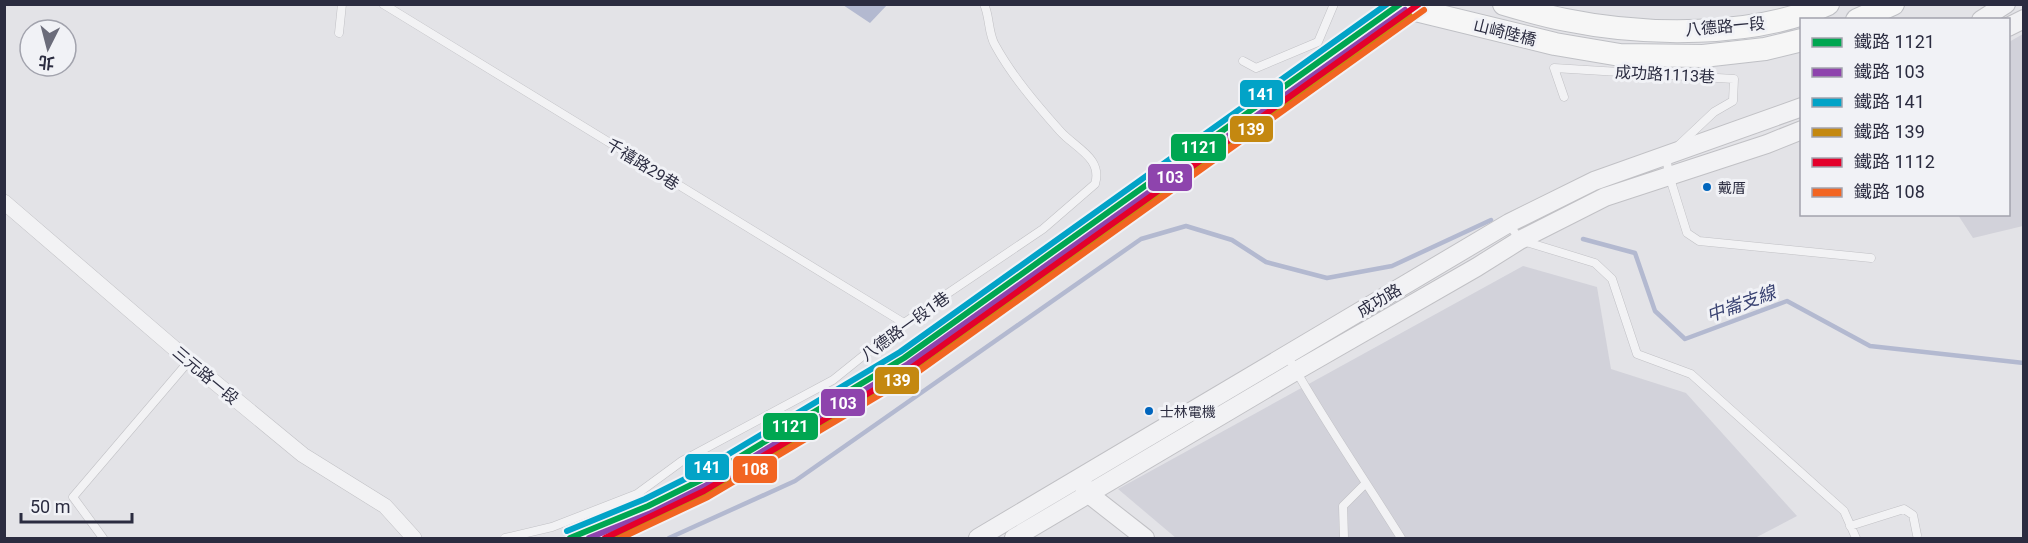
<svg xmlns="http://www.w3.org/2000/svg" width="2028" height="543" font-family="Roboto,'Noto Sans TC',sans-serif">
<rect width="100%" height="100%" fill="#e3e3e7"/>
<!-- built -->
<path fill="#d2d2da" d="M2023 34V226L1973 238 1958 215 2008 214 2009 42Z
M1523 266 1597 287 1611 369 1686 393 1797 516 1755 538H1176L1118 489Z"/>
<!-- water -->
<path fill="#b3b9d0" d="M843 5H887L870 23Z"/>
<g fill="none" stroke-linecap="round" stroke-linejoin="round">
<!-- stream -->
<path stroke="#b3b9d0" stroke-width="4.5" d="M1583 239 1635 253 1655 311 1685 339 1787 301 1870 346 2024 363
M669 538 795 481 1141 239 1186 226 1232 240 1266 262 1327 278 1392 266 1491 220"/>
<defs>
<path id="service" d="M383 4 904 323
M339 33 342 4
M1243 61 1256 68 1318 42 1334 4
M1564 97 1554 68 1734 79 1733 101 1714 112 1679 145
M1668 155 1666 156 1669 175 1687 233 1699 241 1871 258
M1509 224 1520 240 1595 263 1612 279 1637 354 1691 374 1844 511 1856 538
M1287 355C1322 418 1363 477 1401 538
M1850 526 1904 509 1913 515 1917 535
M103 538 73 497 189 361
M505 538 552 527 637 494 682 461 833 380 904 323 1043 229 1095 184C1103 158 1075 148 1060 131 1036 104 1012 76 995 45 988 33 990 17 984 4
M1344 538 1343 506 1366 483"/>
<path id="minor" d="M4 202 189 361 303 455 385 506 414 538"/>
<path id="tertiary" d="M1981 20 2006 4
M2008 27 2024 19
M1083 485 1090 495 1145 538
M978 538 1509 223 1594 181 1802 107
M1014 538 1296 371 1477 267 1520 240 1605 197 1767 144 1802 130"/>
<path id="primary" d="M1391 4 1555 44 1620 55 1703 56 1765 49 1802 40
M1504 4C1524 10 1545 16 1566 20 1644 36 1755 38 1828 4
M1857 20 1893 4"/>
</defs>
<!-- service casing -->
<use href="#service" stroke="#c1c1c5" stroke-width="9"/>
<!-- minor casing -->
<use href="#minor" stroke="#c1c1c5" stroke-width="16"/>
<!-- tertiary casing -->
<use href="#tertiary" stroke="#c1c1c5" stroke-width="20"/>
<!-- primary casing -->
<use href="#primary" stroke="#bfc0c5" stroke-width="24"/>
<!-- service -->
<use href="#service" stroke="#f2f2f4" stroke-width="8"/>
<!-- minor -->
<use href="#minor" stroke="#f2f2f4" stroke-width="15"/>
<!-- tertiary -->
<use href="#tertiary" stroke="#f2f2f4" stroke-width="18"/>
<!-- primary -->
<use href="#primary" stroke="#f6f6f6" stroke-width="22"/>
<defs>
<path id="rail-1" d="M570 538 648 506 701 480 904 358 1400 4"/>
<path id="rail-2" d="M589 538 651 513 705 486 908 364 1405 10"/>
<path id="rail-3" d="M567 531 645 499 697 473 900 352 1387 4"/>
<path id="rail-4" d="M608 538 655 519 709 493 912 371 1410 16"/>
<path id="rail-5" d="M605 538 704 491 911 368 1419 4"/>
<path id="rail-6" d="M621 538 708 497 915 374 1424 10"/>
</defs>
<!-- rail-1 casing -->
<use href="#rail-1" stroke="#f1f2f6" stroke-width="10"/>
<!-- rail-2 casing -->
<use href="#rail-2" stroke="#f1f2f6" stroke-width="10"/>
<!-- rail-3 casing -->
<use href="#rail-3" stroke="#f1f2f6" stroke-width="10"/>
<!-- rail-4 casing -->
<use href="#rail-4" stroke="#f1f2f6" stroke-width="10"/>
<!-- rail-5 casing -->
<use href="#rail-5" stroke="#f1f2f6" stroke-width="10"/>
<!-- rail-6 casing -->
<use href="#rail-6" stroke="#f1f2f6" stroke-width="10"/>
<!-- rail-1 -->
<use href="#rail-1" stroke="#00a651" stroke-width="6"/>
<!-- rail-2 -->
<use href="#rail-2" stroke="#8e44ad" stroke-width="6"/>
<!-- rail-3 -->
<use href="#rail-3" stroke="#02a3c7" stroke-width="6"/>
<!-- rail-4 -->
<use href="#rail-4" stroke="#c48810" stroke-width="6"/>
<!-- rail-5 -->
<use href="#rail-5" stroke="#e4002b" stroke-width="6"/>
<!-- rail-6 -->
<use href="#rail-6" stroke="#f26522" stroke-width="6"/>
</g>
<!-- markers -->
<g fill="#0065bd" stroke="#f1f2f6" stroke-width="2">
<circle cx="1707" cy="187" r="5"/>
<circle cx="1149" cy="411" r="5"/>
</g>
<g text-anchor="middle" stroke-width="6" stroke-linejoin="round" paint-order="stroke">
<!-- bus labels -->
<g font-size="14" fill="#2b2c40" stroke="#f1f2f6" text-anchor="start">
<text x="1718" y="193">戴厝</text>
<text x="1160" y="417">士林電機</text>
</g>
<!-- street labels -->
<g font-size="16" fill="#2b2c40" stroke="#f1f2f6">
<text transform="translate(1725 26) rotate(-5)" y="6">八德路一段</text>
<text transform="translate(1505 32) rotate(14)" y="6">山崎陸橋</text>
<text transform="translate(1665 74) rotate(3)" y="6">成功路1113巷</text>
<text transform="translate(643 164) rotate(32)" y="6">千禧路29巷</text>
<text transform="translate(1379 300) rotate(-31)" y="6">成功路</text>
<text transform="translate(905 326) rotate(-36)" y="6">八德路一段1巷</text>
<text transform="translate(206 375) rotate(40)" y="6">三元路一段</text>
</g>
<!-- water labels -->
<g font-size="18" font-style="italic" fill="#384171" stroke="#f1f2f6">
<text transform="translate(1741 304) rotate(-20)" y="6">中崙支線</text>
</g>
</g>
<g stroke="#f1f2f6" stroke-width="2">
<rect x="1239" y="79" width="45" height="29" rx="6" fill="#02a3c7"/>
<rect x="1229" y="115" width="45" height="28" rx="6" fill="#c48810"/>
<rect x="1170" y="133" width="57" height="29" rx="6" fill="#00a651"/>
<rect x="1147" y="163" width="46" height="29" rx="6" fill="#8e44ad"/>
<rect x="874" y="366" width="46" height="29" rx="6" fill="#c48810"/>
<rect x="820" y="388" width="46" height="29" rx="6" fill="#8e44ad"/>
<rect x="762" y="412" width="57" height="29" rx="6" fill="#00a651"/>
<rect x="684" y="453" width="46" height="28" rx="6" fill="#02a3c7"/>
<rect x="732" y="455" width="46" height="29" rx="6" fill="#f26522"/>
</g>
<g font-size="16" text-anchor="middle" font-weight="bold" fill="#fff">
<text x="1261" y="100">141</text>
<text x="1251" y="135">139</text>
<text x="1199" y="153">1121</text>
<text x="1170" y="183">103</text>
<text x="897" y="386">139</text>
<text x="843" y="409">103</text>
<text x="790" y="432">1121</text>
<text x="707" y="473">141</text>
<text x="755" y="475">108</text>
</g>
<!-- border -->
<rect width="2028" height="543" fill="none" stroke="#2b2c40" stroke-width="12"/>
<!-- legend -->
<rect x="1800" y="18" width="210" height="198" fill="#f1f2f6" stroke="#a2a3ad" stroke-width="1.5"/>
<rect x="1812" y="38" width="30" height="9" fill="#00a651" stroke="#a2a3ad" stroke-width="1.5"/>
<text x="1854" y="48" font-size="18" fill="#2b2c40">鐵路 1121</text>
<rect x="1812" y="68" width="30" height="9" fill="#8e44ad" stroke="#a2a3ad" stroke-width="1.5"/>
<text x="1854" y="78" font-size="18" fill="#2b2c40">鐵路 103</text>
<rect x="1812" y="98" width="30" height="9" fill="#02a3c7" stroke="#a2a3ad" stroke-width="1.5"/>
<text x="1854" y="108" font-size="18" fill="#2b2c40">鐵路 141</text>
<rect x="1812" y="128" width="30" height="9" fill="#c48810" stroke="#a2a3ad" stroke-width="1.5"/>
<text x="1854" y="138" font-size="18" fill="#2b2c40">鐵路 139</text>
<rect x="1812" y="158" width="30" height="9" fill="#e4002b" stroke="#a2a3ad" stroke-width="1.5"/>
<text x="1854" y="168" font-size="18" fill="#2b2c40">鐵路 1112</text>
<rect x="1812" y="188" width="30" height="9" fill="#f26522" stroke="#a2a3ad" stroke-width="1.5"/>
<text x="1854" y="198" font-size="18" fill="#2b2c40">鐵路 108</text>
<!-- north arrow -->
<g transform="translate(48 48) rotate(186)"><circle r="28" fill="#f1f2f6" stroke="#a2a3ad" stroke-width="1.5"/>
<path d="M0-4.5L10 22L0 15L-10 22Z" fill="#6b6c7a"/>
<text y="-9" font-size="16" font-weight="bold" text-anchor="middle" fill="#2b2c40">北</text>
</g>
<!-- scale -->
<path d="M21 513v9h111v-9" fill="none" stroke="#2b2c40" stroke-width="3"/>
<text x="30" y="513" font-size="18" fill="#2b2c40" stroke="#f1f2f6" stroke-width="4.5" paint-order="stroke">50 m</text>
</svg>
